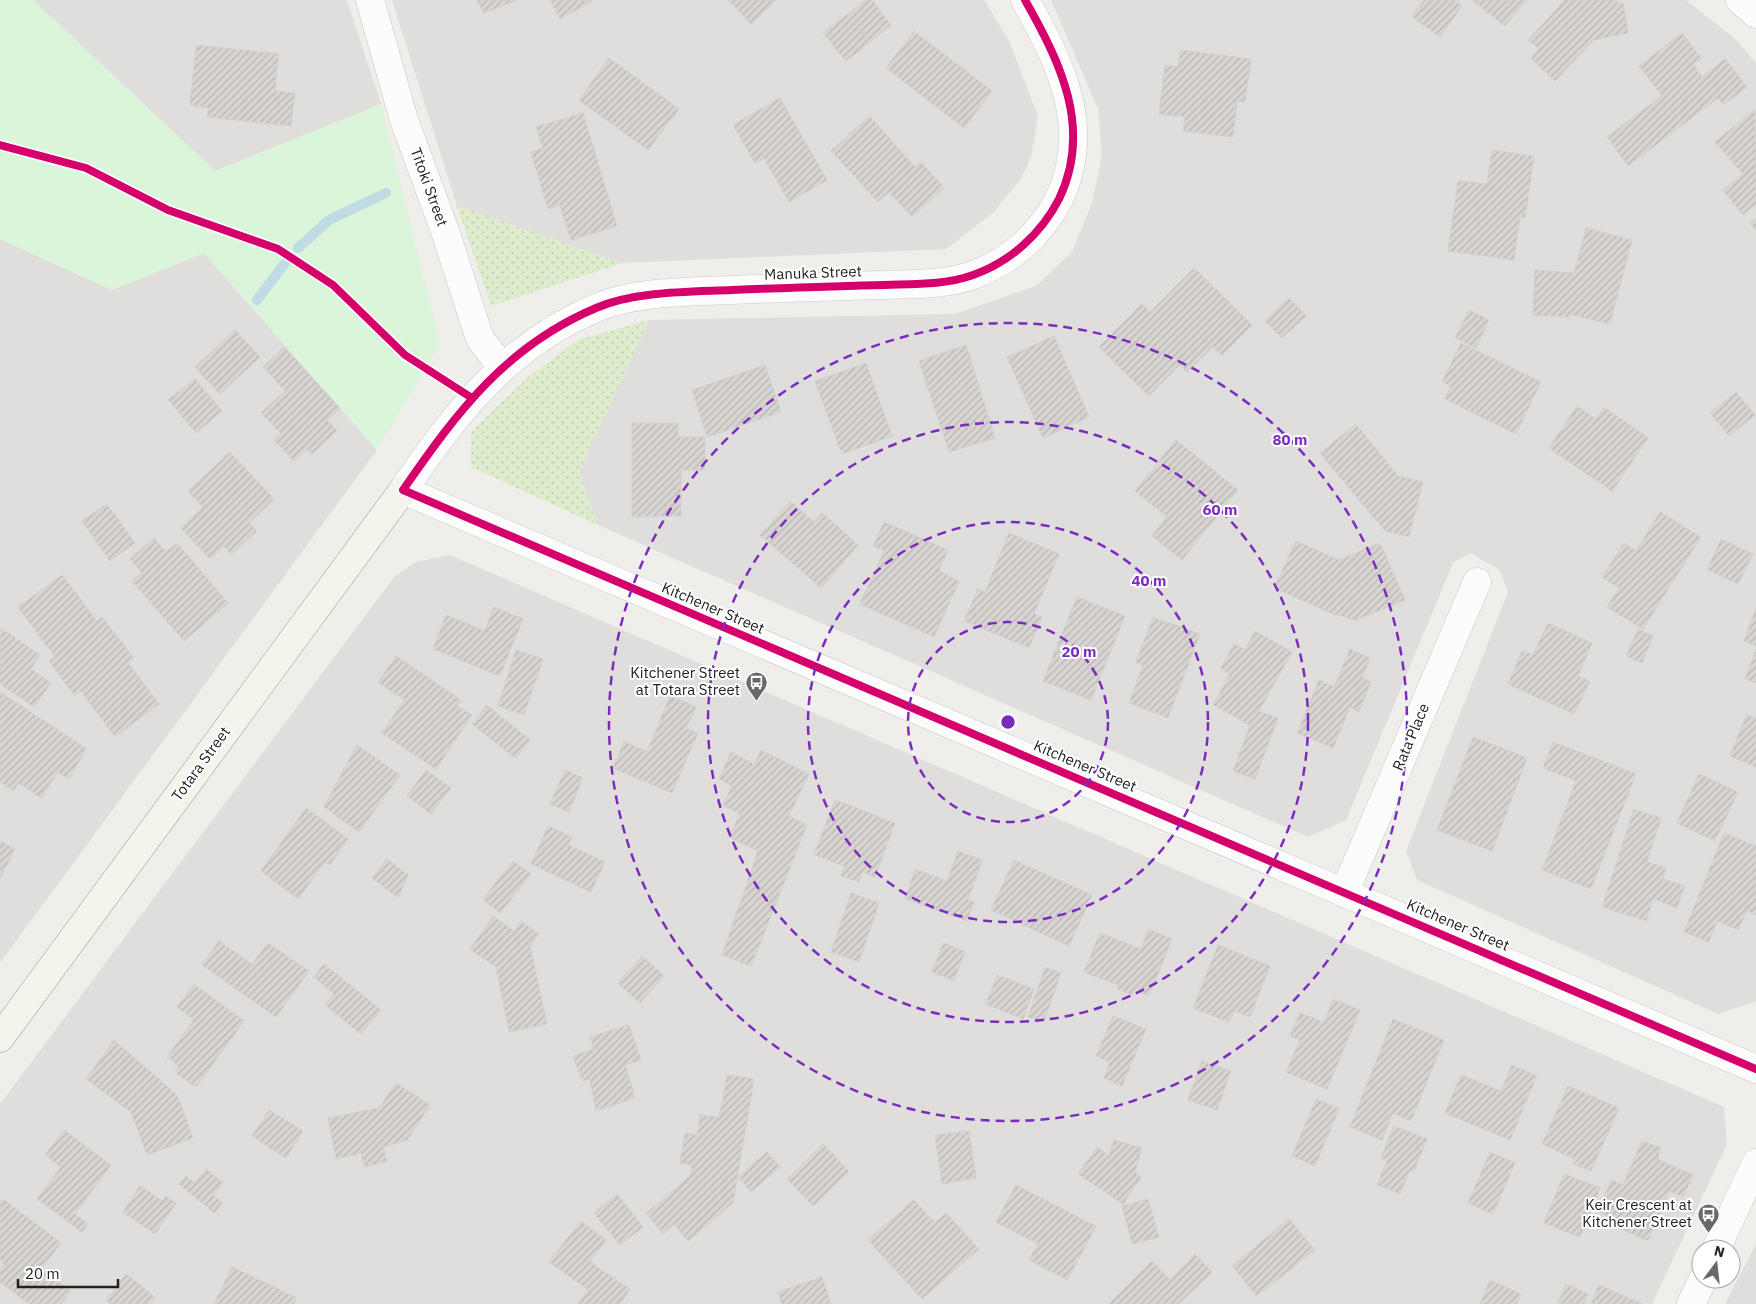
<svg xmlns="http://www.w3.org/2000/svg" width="1756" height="1304" font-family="'IBM Plex Sans',sans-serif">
<defs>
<pattern id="grass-dots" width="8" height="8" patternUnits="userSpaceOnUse" patternTransform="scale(1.25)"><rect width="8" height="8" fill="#ddeccb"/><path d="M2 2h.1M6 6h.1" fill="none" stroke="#bdcaae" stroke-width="1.8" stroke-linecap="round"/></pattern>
<pattern id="building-hatch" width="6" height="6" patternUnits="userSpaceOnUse" patternTransform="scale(1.25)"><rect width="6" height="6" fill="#d7d4d2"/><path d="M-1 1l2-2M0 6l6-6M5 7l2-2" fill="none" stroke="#b8b6b4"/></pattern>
</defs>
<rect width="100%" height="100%" fill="#f0eeeb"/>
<!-- residential -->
<path fill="#dfdedc" d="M33 0H347L381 104 215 171Z
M392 0H984L1009 41 1038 116 1031 158 1020 180 994 212 946 249 622 263 457 206Z
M1051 0H1686L1734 38 1756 63V1001L1718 1014 1417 880 1406 851 1508 592 1499 570 1471 553 1453 563 1346 820 1308 837 598 525 579 471 649 320 955 314 1036 286 1072 252 1092 203 1102 156 1098 109Z
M0 239 112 290 204 253 377 450 0 963Z
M450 555 1724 1107 1727 1144 1652 1304H0V1104L395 576 416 562Z
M1756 1244V1304H1725Z"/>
<!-- grass -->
<path fill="url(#grass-dots)" d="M457 206 622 263 491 306Z
M649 320 579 471 598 525 471 467V432L528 377 578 340Z"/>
<!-- park -->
<path fill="#daf5da" d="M0 0H33L215 171 381 104 440 344 377 450 204 253 112 290 0 239Z"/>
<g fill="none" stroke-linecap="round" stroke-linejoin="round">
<!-- stream -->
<path stroke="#bfdbe3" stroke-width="10" d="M298 248 329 220 386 193
M257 300 285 263"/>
</g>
<!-- building -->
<path fill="url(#building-hatch)" stroke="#d3d0cc" d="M477 0H517L484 13Z
M550 0H594L560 19Z
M728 0H776L751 24Z
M865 0H872L891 25 870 42 848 14Z
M1424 0H1454L1462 6 1440 37 1412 17Z
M1472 0H1526L1505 26Z
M1565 0H1617V3H1623L1628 33 1594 40 1555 81 1531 58 1539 49 1528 40Z
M848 14 870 42 846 61 823 33Z
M914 31 992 91 964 128 886 68Z
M1682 33 1701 58 1693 64 1702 77 1725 59 1747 87 1723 105 1718 98 1628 166 1607 137 1662 96 1639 66Z
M196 45 279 54 275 91 295 93 291 126 207 117 209 108 190 105Z
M1180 50 1251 59 1245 102 1237 101 1233 137 1183 131 1185 117 1159 114 1165 65 1178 67Z
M609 58 679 109 648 150 579 100Z
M780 98 827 180 789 202 764 158 755 163 733 125Z
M1755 109 1756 204 1743 215 1723 190 1743 174 1715 142Z
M583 113 617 226 571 240 560 205 548 209 531 152 543 148 536 127Z
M869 116 915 167 921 162 944 188 912 217 889 192 878 202 831 151Z
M1492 150 1534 156 1525 218 1520 217 1514 260 1448 251 1458 181 1487 184Z
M1756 218V230L1750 223Z
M1586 228 1632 240 1610 324 1569 314V317L1533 315 1535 270 1574 273Z
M1194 268 1252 325 1222 355 1213 347 1187 372 1180 365 1149 396 1099 347 1142 304 1150 312Z
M1289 298 1306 316 1282 338 1265 321Z
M1469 310 1489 320 1476 348 1455 338Z
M235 330 260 357 220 394 195 367Z
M1054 336 1089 417 1043 438 1007 357Z
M1461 343 1541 382 1516 434 1445 399 1451 387 1442 382Z
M966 345 995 438 949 452 919 361Z
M284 347 340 408 327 420 337 430 312 454 307 449 294 461 274 440 281 434 261 413 285 391 263 367Z
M866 363 892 436 842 454 815 381Z
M765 365 781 412 707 437 692 390Z
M195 379 222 411 196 433 168 400Z
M1736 392 1755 415 1729 436 1710 413Z
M1577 406 1596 419 1604 407 1648 438 1612 491 1549 448Z
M632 423H678V437H705V470H681V516L632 517Z
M1356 424 1398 476 1423 482 1409 537 1385 531 1320 453Z
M1176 440 1238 490 1182 560 1152 536 1167 517 1135 491Z
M230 452 274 499 249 523 257 531 231 555 224 546 210 559 181 528 203 507 188 491Z
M790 501 814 522 822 513 858 545 821 588 760 535Z
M107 504 135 543 110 561 82 521Z
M1660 512 1701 537 1643 629 1607 607 1619 588 1602 577 1624 543 1636 551Z
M884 522 948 550 939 571 959 581 934 637 860 604 884 551 873 546Z
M1009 533 1059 554 1034 614 1042 617 1029 648 964 621 978 589 985 592Z
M154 538 166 552 177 543 228 603 184 641 132 581 142 573 130 559Z
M1721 539 1753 554 1738 584 1707 569Z
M1296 541 1339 560 1380 543 1405 600 1356 620 1333 614 1274 588Z
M62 575 97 621 102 617 134 658 128 663 159 704 115 737 81 691 75 696 49 661 55 657 18 607Z
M1077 597 1125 616 1091 700 1043 681Z
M494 607 523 619 500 676 433 649 446 615 485 631Z
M1756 608V646L1744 641Z
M1153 617 1200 634 1168 718 1129 703 1143 665 1136 662Z
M1548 623 1592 643 1578 676 1590 681 1574 714 1508 684 1522 651 1533 655Z
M1 628 40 655 31 669 51 683 34 707 0 684Z
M1638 629 1653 636 1642 663 1626 656Z
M1255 631 1292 652 1259 711 1278 718 1255 779 1233 771 1250 725 1213 705 1230 674 1221 668 1234 644 1245 650Z
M1350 649 1370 658 1362 678 1371 682 1359 712 1350 707 1333 748 1297 733 1319 680 1334 687Z
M1756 649V683L1745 679Z
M516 650 543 659 524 715 498 706Z
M396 656 461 700 457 706 472 715 436 769 382 733 404 700 378 682Z
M0 692 87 749 68 779 58 772 41 798 19 783 13 791 0 782Z
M670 696 696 707 686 728 698 733 672 793 613 768 624 741 647 752Z
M487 705 530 740 515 758 472 724Z
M1747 714 1756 718V767L1730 756Z
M1473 737 1527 758 1492 851 1437 830Z
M1553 742 1636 774 1591 889 1542 870 1576 781 1543 768Z
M357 745 400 775 359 832 324 807Z
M761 750 809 774 789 816 807 825 751 966 722 955 758 851 729 837 740 814 723 805 732 786 719 779 731 752 754 764Z
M426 770 451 788 431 814 407 796Z
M565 770 583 778 569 812 550 804Z
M1699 774 1738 792 1715 841 1677 823Z
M835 800 895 823 875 877 862 872 859 882 841 876 844 866 814 854Z
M306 808 348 839 330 865 325 862 298 899 261 871Z
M1634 809 1661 818 1647 862 1666 868 1663 879 1685 886 1677 908 1653 899 1646 921 1602 907Z
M548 826 572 837 568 845 605 862 591 892 531 864Z
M1724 833 1756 846V915L1746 911 1739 930 1717 921 1709 942 1684 932Z
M0 841 15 849 0 879Z
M958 851 982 860 968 900 974 902 967 921 905 899 915 869 947 881Z
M387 859 408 875 398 898 372 878Z
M1014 860 1092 895 1069 946 991 910Z
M513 861 531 874 500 913 483 899Z
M851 893 879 903 859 962 831 952Z
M493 916 514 931 521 921 539 934 530 946 547 1024 509 1032 496 967 470 949Z
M1148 929 1172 939 1149 996 1134 990 1132 995 1118 989 1119 985 1084 972 1100 933 1141 949Z
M219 941 252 964 268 943 309 971 276 1017 202 965Z
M943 943 965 952 954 981 932 972Z
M1218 945 1270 966 1250 1017 1234 1011 1229 1022 1193 1008Z
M642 956 664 976 640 1003 618 983Z
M324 964 381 1010 361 1034 325 1005 334 994 314 977Z
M1045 967 1061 973 1044 1022 1028 1017Z
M997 975 1034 989 1023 1019 986 1004Z
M194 984 244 1021 196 1087 175 1072 179 1066 167 1057 194 1020 177 1007Z
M1333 999 1360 1010 1327 1089 1286 1072 1300 1040 1290 1036 1300 1013 1324 1022Z
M1113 1016 1146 1029 1122 1086 1104 1078 1110 1062 1096 1056Z
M1393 1019 1444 1040 1411 1121 1393 1113 1382 1140 1350 1127Z
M629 1025 641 1060 625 1065 635 1098 596 1111 590 1079 582 1081 573 1056 594 1049 590 1037Z
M114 1040 177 1095 193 1138 147 1155 131 1112 86 1079Z
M1202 1061 1231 1071 1217 1110 1188 1100Z
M1512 1065 1537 1076 1510 1140 1445 1113 1461 1075 1501 1091Z
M727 1075 754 1079 733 1203 688 1241 674 1224 663 1234 646 1213 690 1176 692 1165 680 1163 685 1133 697 1135 700 1114 719 1118Z
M396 1083 430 1105 407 1140 383 1147 387 1161 365 1167 361 1153 336 1159 328 1118 379 1108Z
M1568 1086 1619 1108 1591 1171 1574 1164 1576 1160 1542 1144Z
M1316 1099 1339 1109 1315 1166 1292 1156Z
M269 1110 303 1131 286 1158 252 1136Z
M1394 1126 1427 1139 1414 1171 1410 1170 1400 1194 1377 1185 1387 1161 1381 1158Z
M64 1130 111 1165 75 1214 88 1224 82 1232 37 1199 61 1167 45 1155Z
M969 1131 976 1178 942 1184 935 1135Z
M1114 1140 1142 1148 1135 1172 1141 1177 1123 1204 1078 1174 1097 1147 1109 1156Z
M1642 1141 1661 1148 1657 1159 1693 1175 1683 1197 1669 1191 1648 1241 1607 1223 1610 1217 1598 1212 1611 1180 1623 1185Z
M823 1144 849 1171 813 1206 787 1179Z
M767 1152 780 1167 751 1192 738 1177Z
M1490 1152 1515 1163 1493 1214 1468 1203Z
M206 1169 223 1183 213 1195 223 1203 214 1213 179 1184 186 1176 195 1183Z
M1564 1174 1600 1188 1580 1237 1544 1223Z
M1016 1185 1096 1226 1067 1280 1029 1260 1038 1244 996 1222Z
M140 1186 162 1201 166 1196 176 1203 155 1234 123 1212Z
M617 1194 643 1227 620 1245 594 1213Z
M3 1199 61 1243 41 1269 71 1291 61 1304H29L0 1282V1269L4 1264 0 1260V1202Z
M1148 1199 1159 1237 1132 1244 1122 1206Z
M914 1200 935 1223 946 1213 979 1249 922 1299 868 1240Z
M1289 1219 1315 1250 1257 1296 1232 1266Z
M581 1221 606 1240 590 1262 630 1289 620 1304H578L588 1290 549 1262Z
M1195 1254 1212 1272 1179 1304H1109L1152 1261 1170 1280Z
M232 1267 297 1298 294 1304H214Z
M126 1274 155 1297 149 1304H111L106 1300Z
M822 1277 831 1304H782L778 1292Z
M1490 1280 1521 1294 1517 1304H1480Z
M1566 1284 1588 1294 1584 1304 1558 1303Z
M1599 1285 1643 1304H1591Z"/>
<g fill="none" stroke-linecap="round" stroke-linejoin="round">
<defs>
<path id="street" d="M370 0 404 120 445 231 478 333 481 340 502 367
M1025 0C1060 62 1093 128 1059 199 1041 234 1010 262 973 275 946 285 913 284 885 285 834 286 783 288 732 290 690 292 635 291 596 308 506 346 457 412 403 490L1756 1069
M1740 0 1756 14
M1345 891 1477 582
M1716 1249 1756 1163
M1691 1304 1703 1279"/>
<path id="secondary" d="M0 1038 403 490"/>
</defs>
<!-- street casing -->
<use href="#street" stroke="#c9c8c7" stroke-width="29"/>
<!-- secondary casing -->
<use href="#secondary" stroke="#999a82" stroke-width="29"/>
<!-- street -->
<use href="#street" stroke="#fdfcfc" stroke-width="28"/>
<!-- secondary -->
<use href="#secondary" stroke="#f4f4ed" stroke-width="28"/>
<defs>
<path id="cycleway" d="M1025 0C1060 62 1093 128 1059 199 1041 234 1010 262 973 275 946 285 913 284 885 285 834 286 783 288 732 290 690 292 635 291 596 308 506 346 457 412 403 490L1756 1069
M0 145 86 168 168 210 278 249 333 285 405 355 472 398"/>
</defs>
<!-- cycleway casing -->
<use href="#cycleway" stroke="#fff" stroke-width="11"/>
<!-- cycleway -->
<use href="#cycleway" stroke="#d6006c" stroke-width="8"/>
</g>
<!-- distance rings -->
<g fill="none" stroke="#7b2cbf" stroke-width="2.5" stroke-dasharray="9 6">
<circle cx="1008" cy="722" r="100"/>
<circle cx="1008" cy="722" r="200"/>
<circle cx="1008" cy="722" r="300"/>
<circle cx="1008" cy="722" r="399"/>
</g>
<!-- icons -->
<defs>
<symbol id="bus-pin" viewBox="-11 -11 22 30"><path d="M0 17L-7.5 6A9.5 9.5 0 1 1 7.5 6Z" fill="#6a6968" stroke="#fff"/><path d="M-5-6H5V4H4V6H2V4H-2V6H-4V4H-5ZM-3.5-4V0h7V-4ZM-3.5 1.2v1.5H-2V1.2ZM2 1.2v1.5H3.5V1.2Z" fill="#fff"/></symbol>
</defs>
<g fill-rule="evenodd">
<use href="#bus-pin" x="744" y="670" width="25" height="34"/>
<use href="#bus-pin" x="1696" y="1202" width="25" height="34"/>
</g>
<g text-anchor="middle" stroke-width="4" stroke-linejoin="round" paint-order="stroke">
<!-- street labels -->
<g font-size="15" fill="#222" stroke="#fff">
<text transform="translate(429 187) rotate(70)" y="5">Titoki Street</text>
<text transform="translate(813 273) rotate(-2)" y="5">Manuka Street</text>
<text transform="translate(713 608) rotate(23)" y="5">Kitchener Street</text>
<text transform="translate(1411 737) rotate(-67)" y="5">Rata Place</text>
<text transform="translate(201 764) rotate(-54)" y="5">Totara Street</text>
<text transform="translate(1085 766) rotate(23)" y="5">Kitchener Street</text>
<text transform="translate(1458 925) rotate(23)" y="5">Kitchener Street</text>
</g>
<!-- poi labels -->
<g font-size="15" fill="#222" stroke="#fff" text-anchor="end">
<text x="740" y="678">Kitchener Street<tspan x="740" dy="17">at Totara Street</tspan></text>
<text x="1692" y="1210">Keir Crescent at<tspan x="1692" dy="17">Kitchener Street</tspan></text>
</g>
</g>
<circle cx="1008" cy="722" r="8" fill="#7b2cbf" stroke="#fff" stroke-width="2.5"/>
<g font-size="15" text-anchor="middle" font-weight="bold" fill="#7b2cbf" stroke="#fff" stroke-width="4" stroke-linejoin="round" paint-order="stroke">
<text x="1290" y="445">80 m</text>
<text x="1220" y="515">60 m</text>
<text x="1149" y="586">40 m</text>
<text x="1079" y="657">20 m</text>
</g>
<!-- north arrow -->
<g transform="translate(1716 1264) rotate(15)"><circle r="24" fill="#ffffff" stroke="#a7a7a7"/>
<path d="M0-4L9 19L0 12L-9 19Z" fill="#6a6968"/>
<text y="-8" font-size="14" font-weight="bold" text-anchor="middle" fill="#222222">N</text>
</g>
<!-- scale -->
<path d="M18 1279v8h100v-8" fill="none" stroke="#222222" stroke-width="2.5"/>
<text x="25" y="1279" font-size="15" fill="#222222" stroke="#ffffff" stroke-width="4" paint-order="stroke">20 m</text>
</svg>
